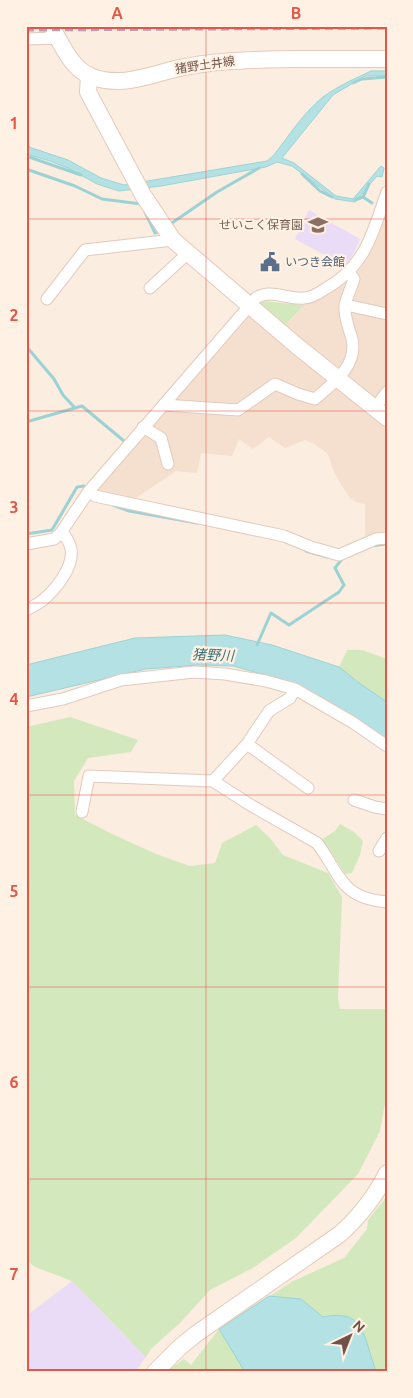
<svg xmlns="http://www.w3.org/2000/svg" width="413" height="1398" font-family="Ubuntu,'Noto Sans JP',sans-serif">
<rect width="100%" height="100%" fill="#fbeddf"/>
<!-- residential -->
<path fill="#f5e0d0" d="M387 207V412L284 329 289 321 304 305 330 294 342 283 357 273 373 245Z
M249 313 387 424V532H379L365 537V504L358 503 350 498 342 486 333 470 328 454 314 444 305 440 285 448 269 437 253 449 239 439 232 456 201 453 197 473 176 471 130 502 95 491 183 391Z"/>
<!-- education -->
<path fill="#eadcf7" d="M309 210 360 239 354 253 345 266 295 239Z
M72 1281 146 1357 135 1372H26V1316Z"/>
<!-- green -->
<path fill="#d4e8be" d="M264 301 304 305 289 321 284 329 258 304Z
M347 650H362L387 659V702L359 683 339 667Z
M70 717 138 740 131 752 88 758 74 781 75 815 112 834 156 854 190 866 215 863 222 843 256 825 270 838 283 855 328 873 342 897 338 998 340 1009H387V1092L380 1131 358 1174 296 1238 251 1269 210 1290 180 1323 151 1349 146 1357 72 1281 35 1267 26 1260V727Z
M340 824 354 832 363 841 360 855 352 873 345 874C338 863 330 848 321 840L335 831Z
M387 1196V1372H165L184 1359 191 1365 219 1329 293 1281 344 1258 367 1229 368 1220Z"/>
<!-- water -->
<path fill="#b4e2e4" stroke="#9bd3d5" d="M371 71H387V76H365L333 95 282 158 294 163 336 196 353 199 381 166 384 168 382 177 377 176 355 202 335 199 292 166 277 162 266 167 161 186 119 191 97 184 68 168 50 161 26 154V146L68 160 101 178 124 185 267 161 273 156C289 136 303 113 323 97 338 86 354 79 371 71Z
M225 635 272 645 339 667 359 683 387 702V739L291 682 233 666 198 665 146 669 26 697V665L135 638Z
M269 1296 301 1299 323 1317C366 1308 363 1337 375 1368L373 1372H245L219 1329Z"/>
<g fill="none" stroke-linecap="round" stroke-linejoin="round">
<!-- stream -->
<path stroke="#9bd3d5" stroke-width="3" d="M353 83 362 79 387 77
M26 156 81 175
M26 169 75 186 102 199 141 204
M302 174 320 191 332 197
M363 197 369 184
M355 200 363 197 372 203
M145 212 155 233 160 231
M169 225 217 192 259 168
M26 346 54 379 63 395 75 408
M26 422 82 406 124 441
M113 505 129 511 197 523
M26 534 52 530 77 487 84 486
M370 546 387 544
M306 551 327 557
M257 645 271 613 289 625 339 592 344 585 335 568 342 559"/>
<defs>
<path id="street" d="M26 39 58 38
M150 288 187 254
M47 299 85 250 173 240
M346 305 387 314
M164 405 238 410 275 384 298 394 315 399C333 383 358 366 352 339 349 328 344 318 345 305 347 297 351 288 354 279L349 272
M375 408 387 392
M143 427 161 438 168 464
M89 491 95 496 284 536 311 547 339 555 376 539 387 538
M26 544 54 539 60 534 89 491 256 298C271 288 288 300 304 298 311 298 319 293 325 289 366 266 372 234 387 192
M26 610C32 607 38 604 43 600 56 589 74 567 71 549 70 542 66 537 62 532
M26 706 63 699 121 680 194 672 225 674 266 681 295 689 352 722 387 746
M247 744 308 788
M213 781 247 744 269 711 290 698 295 689
M354 800 375 807 387 809
M82 812 89 776 213 781 252 806 317 843C341 875 340 898 387 902
M379 851 387 838"/>
<path id="secondary" d="M51 26C61 43 71 68 90 76 119 88 147 76 175 69 214 60 252 60 292 59 324 59 355 59 387 59
M89 75 88 92 143 195 173 240 297 346 387 418
M155 1372 180 1347 196 1334 340 1234C360 1216 375 1197 387 1173"/>
</defs>
<!-- street casing -->
<use href="#street" stroke="#e1cabe" stroke-width="13"/>
<!-- secondary casing -->
<use href="#secondary" stroke="#e6cabb" stroke-width="18"/>
<!-- street -->
<use href="#street" stroke="#fff" stroke-width="11"/>
<!-- secondary -->
<use href="#secondary" stroke="#fff" stroke-width="16"/>
<!-- rail -->
<path stroke="#ae9fc3" stroke-width="3" stroke-dasharray="8 5" stroke-linecap="butt" d="M26 30 387 28"/>
</g>
<!-- grid -->
<path fill="none" stroke="#e45645" stroke-width="1" stroke-opacity="0.55" d="M206 26V1372M26 219H387M26 411H387M26 603H387M26 795H387M26 987H387M26 1179H387"/>
<!-- icons -->
<defs>
<symbol id="school-bare" viewBox="-9 -9 18 18"><path d="M0-5L7-2L0 1L-7-2ZM-4 1L0 2.5L4 1V4Q0 6-4 4Z" fill="#8d6e63" stroke="#fff1e4" stroke-width="2.5" paint-order="stroke"/></symbol>
<symbol id="civic-bare" viewBox="-9 -9 18 18"><path d="M-.6-6.5H3V-4.5H.6V-3L4-1V1h2V6H-6V1h2V-1L-.6-3ZM-1.2 2.5V6h2.4V2.5Z" fill="#5c6f8a" stroke="#fff1e4" stroke-width="2.5" paint-order="stroke"/></symbol>
</defs>
<g fill-rule="evenodd">
<use href="#school-bare" x="304" y="211" width="28" height="28"/>
<use href="#civic-bare" x="256" y="248" width="28" height="28"/>
</g>
<g text-anchor="middle" stroke-width="4.5" stroke-linejoin="round" paint-order="stroke">
<!-- street labels -->
<g font-size="12" fill="#715148" stroke="#fff1e4">
<text transform="translate(205 65) rotate(-8)" y="4">猪野土井線</text>
</g>
<!-- education labels -->
<g font-size="12" fill="#785e54" stroke="#fff1e4" text-anchor="end">
<text x="303" y="229">せいこく保育園</text>
</g>
<!-- service labels -->
<g font-size="12" fill="#4e5e75" stroke="#fff1e4" text-anchor="start">
<text x="285" y="266">いつき会館</text>
</g>
<!-- water labels -->
<g font-size="14" font-style="italic" fill="#3c7476" stroke="#fff1e4">
<text transform="translate(213 655) rotate(2)" y="5">猪野川</text>
</g>
</g>
<!-- border -->
<rect width="413" height="1398" fill="none" stroke="#fff1e4" stroke-width="55"/>
<!-- north arrow -->
<g transform="translate(350 1336) rotate(43)" stroke="#fff1e4" stroke-width="4" paint-order="stroke">
<path d="M0-4L9 19L0 12L-9 19Z" fill="#715148"/>
<text y="-8" font-size="14" font-weight="bold" text-anchor="middle" fill="#715148">N</text>
</g>
<rect x="28" y="28" width="358" height="1342" fill="none" stroke="#e45645" stroke-width="2"/>
<g font-size="16" text-anchor="middle" font-weight="bold" fill="#e45645">
<text x="117" y="19">A</text>
<text x="296" y="19">B</text>
<text x="14" y="129">1</text>
<text x="14" y="321">2</text>
<text x="14" y="513">3</text>
<text x="14" y="705">4</text>
<text x="14" y="897">5</text>
<text x="14" y="1088">6</text>
<text x="14" y="1280">7</text>
</g>
</svg>
